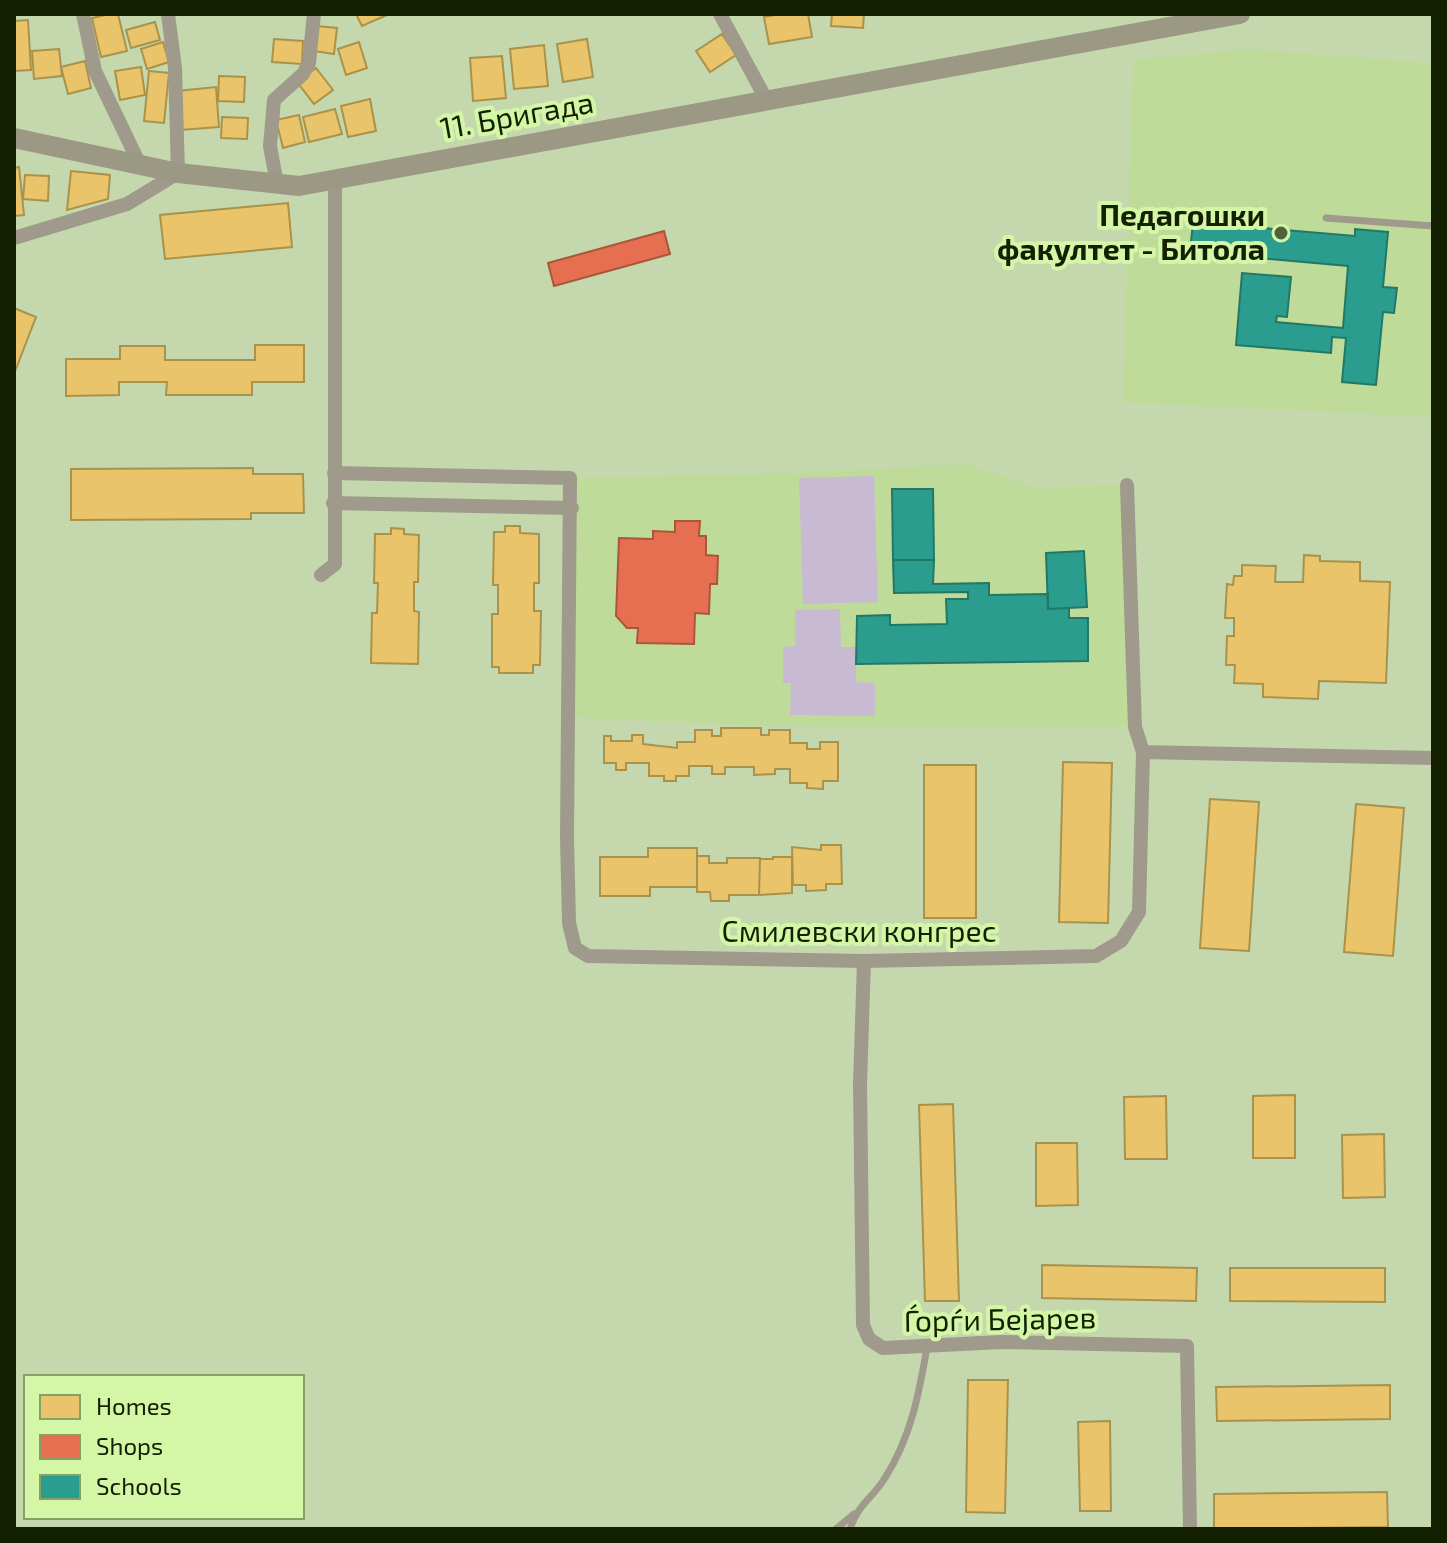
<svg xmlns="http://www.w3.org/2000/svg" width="1447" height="1543" font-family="'Exo 2',sans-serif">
<rect width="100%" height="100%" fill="#c5d8ad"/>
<!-- built -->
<path fill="#bedb99" d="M1248 49 1433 63V417L1123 402 1133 60Z
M967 464 1034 487 1127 485 1135 727 772 726 568 717 570 478 776 474Z"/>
<!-- green -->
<path fill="#c8bad2" d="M874 476 878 602 803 604 799 478Z
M840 609 841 647H856V682L875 683V716L790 715 791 683H783V647L795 646V610Z"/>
<!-- homes -->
<path fill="#e9c46a" stroke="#a9934b" stroke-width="2" d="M110 14H118L127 51 101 57 92 18Z
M356 14H387V15L362 26Z
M780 14H808L812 37 769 44 764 17Z
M832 14H864L863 28 831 26Z
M28 20 31 70 14 71V21Z
M155 22 160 40 131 48 126 30Z
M317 26 337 28 334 54 314 51Z
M722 34 736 55 710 72 696 51Z
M274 39 303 41 302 64 272 62Z
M587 39 593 77 563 82 557 44Z
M163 42 169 62 147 69 141 49Z
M359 42 367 68 346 75 338 49Z
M544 45 548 86 514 89 510 49Z
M59 49 62 76 34 79 32 51Z
M502 56 506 98 473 101 470 58Z
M85 61 91 88 68 94 61 67Z
M141 67 145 95 120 100 115 71Z
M316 68 333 90 314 104 297 82Z
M149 71 169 73 164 123 144 121Z
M219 76 245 77 244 102 218 101Z
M216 87 219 127 180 130 177 91Z
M370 99 376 131 348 137 341 106Z
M335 109 342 134 309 142 303 117Z
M299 115 305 142 283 148 276 120Z
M222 117 248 118 247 139 221 138Z
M19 167 24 215 14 216V168Z
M71 171 110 175 108 199 67 210Z
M25 175 49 176 48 201 23 199Z
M288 203 292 247 165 259 160 215Z
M14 308 36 317 14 374Z
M255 345H304V382H252V395H166L167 382H119V395L66 396V359H120V346H165V360H255Z
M253 468V474H303L304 513H251V519L71 520V469Z
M505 526H520V533L539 534V583H534V611H541L540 665H533V673H499V667H492V614H498V585H493L494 532H505Z
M391 528 404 529V534L419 535 418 582H414V611L419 612 418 664 371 663 372 613H377L378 583H374L375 534H391Z
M1304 555 1320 556V561L1360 562V581L1390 582 1386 683 1319 681 1318 699 1263 697V684L1234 683 1235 665H1226L1227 636H1234V618H1225L1227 584 1233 585 1234 576H1242V565L1276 566 1275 582H1303Z
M721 728H761V735H769V730H790V743H807V749H820V742H838V781H823V789L807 788V783H790V769H775V774L754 775V767H725V774H712V766H689V776H676V781H664V776H649V763H626V770H616V763H604V736H611V741H632V735H643V744L677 748V742H695V730H712V736H721Z
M1063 762 1112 763 1108 923 1059 922Z
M924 765H976V918H924Z
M1210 799 1259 802 1249 951 1200 948Z
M1356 804 1404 808 1393 956 1344 952Z
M821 845H841L842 884H826V890L806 891V885H793L792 847 821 850Z
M648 848H697V887H650V896H600V857H648Z
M697 856H709V863H727V858H760L759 895H729V901H711L710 892H697Z
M773 857H792V893L759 895 760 859H773Z
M1295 1095V1158H1253V1096Z
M1166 1096 1167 1159H1125L1124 1097Z
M953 1104 959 1301H925L919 1105Z
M1384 1134 1385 1197 1343 1198 1342 1135Z
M1036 1143H1077L1078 1205 1036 1206Z
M1042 1265 1197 1268 1196 1301 1042 1298Z
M1230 1268H1385V1302L1230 1301Z
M968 1380H1008L1005 1513 966 1512Z
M1390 1385V1419L1217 1421 1216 1387Z
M1110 1421 1111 1511H1080L1078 1422Z
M1387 1492 1388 1527 1214 1529V1494Z"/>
<!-- shops -->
<path fill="#e76f51" stroke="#a85739" stroke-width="2" d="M664 231 670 254 554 286 548 263Z
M675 521H700L699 536H706V555L718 556 717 584H710L709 614 695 613 694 644 637 643 638 628H627L616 616 619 538 653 539V531L675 532Z"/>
<!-- schools -->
<path fill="#2a9d8f" stroke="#237865" stroke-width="2" d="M1193 222 1355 236V229L1388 232 1383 287 1397 288 1394 313 1383 312 1376 385 1342 382 1346 338 1332 337 1331 353 1236 345 1242 273 1291 277 1287 317 1277 316 1276 322 1343 328 1348 266 1190 252Z
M892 489H933L934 560H893Z
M1084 551 1087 607 1048 609 1046 553Z
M893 560H934L933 584 989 583V595L1048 594V609L1069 608V618H1088V661L856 664 857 616 890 615V625L947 624 946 599H968V592L894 593Z"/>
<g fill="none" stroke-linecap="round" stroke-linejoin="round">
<!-- service -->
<path stroke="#9f9a8c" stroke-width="7" d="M1326 218 1433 226
M836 1529 854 1514
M850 1529C858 1504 872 1499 885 1478 911 1437 919 1394 927 1347"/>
<!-- minor -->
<path stroke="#9f9a8c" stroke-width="14" d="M83 14 95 71 140 165
M720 14 767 101
M277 184 270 146 274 100 303 74 309 63 314 14
M14 238 127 204 178 173 175 68 168 14
M334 473 570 478 567 837 569 923 575 948 588 956 864 961 1096 956 1121 941 1139 912 1143 752 1135 727 1127 485
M333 503 572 508
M321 575 335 564V179
M1143 752 1433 758
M864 961 860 1084 863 1325 869 1339 883 1348 1001 1342 1187 1346 1190 1529"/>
<!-- secondary -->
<path stroke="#9b9884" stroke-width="20" d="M14 138 178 173 299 186 1240 14"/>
</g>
<!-- markers -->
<circle fill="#52603e" stroke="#d4f7a7" stroke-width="3" cx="1281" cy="233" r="8"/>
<g text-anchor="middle" stroke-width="8" stroke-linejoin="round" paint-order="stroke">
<!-- street labels -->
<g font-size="30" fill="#142002" stroke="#d4f7a7">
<text transform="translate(517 116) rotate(-10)" y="10">11. Бригада</text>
<text x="859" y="942">Смилевски конгрес</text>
<text transform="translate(1000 1320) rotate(-1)" y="10">Ѓорѓи Бејарев</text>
</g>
<!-- poi labels -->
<g font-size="30" font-weight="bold" fill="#142002" stroke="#d4f7a7" text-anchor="end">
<text x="1265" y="226">Педагошки<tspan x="1265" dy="34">факултет - Битола</tspan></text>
</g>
</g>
<!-- border -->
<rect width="1447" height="1543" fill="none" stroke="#142002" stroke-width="32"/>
<!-- legend -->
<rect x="24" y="1375" width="280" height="144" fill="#d4f7a7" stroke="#87a165" stroke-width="2"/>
<rect x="40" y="1395" width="40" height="24" fill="#e9c46a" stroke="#87a165" stroke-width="2"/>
<text x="96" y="1415" font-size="24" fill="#142002">Homes</text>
<rect x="40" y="1435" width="40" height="24" fill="#e76f51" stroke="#87a165" stroke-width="2"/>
<text x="96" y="1455" font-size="24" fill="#142002">Shops</text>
<rect x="40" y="1475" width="40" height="24" fill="#2a9d8f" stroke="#87a165" stroke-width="2"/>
<text x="96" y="1495" font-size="24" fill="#142002">Schools</text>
</svg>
